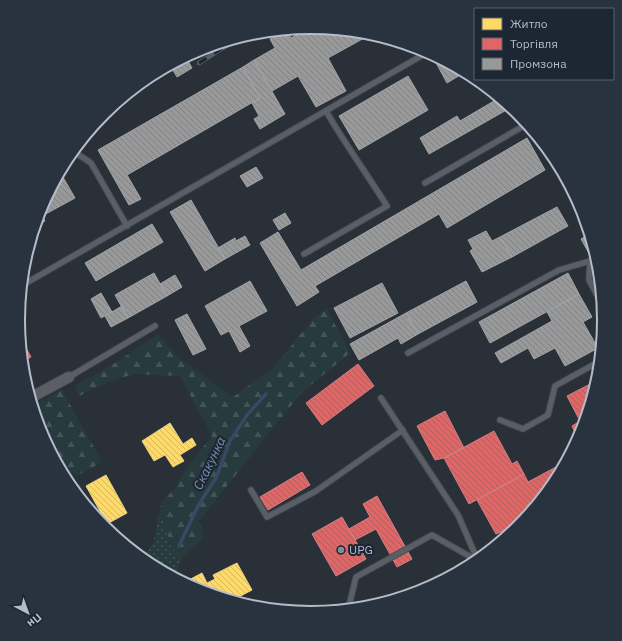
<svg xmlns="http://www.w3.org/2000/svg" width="622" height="641" font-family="'IBM Plex Sans',sans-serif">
<defs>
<pattern id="grass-dots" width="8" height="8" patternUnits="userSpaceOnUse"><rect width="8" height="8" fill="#273a3e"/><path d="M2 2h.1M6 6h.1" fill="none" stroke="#445559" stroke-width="1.8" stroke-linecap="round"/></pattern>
<pattern id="forest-firs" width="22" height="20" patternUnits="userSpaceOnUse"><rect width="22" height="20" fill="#273a3e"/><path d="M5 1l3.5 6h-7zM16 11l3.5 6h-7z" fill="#445559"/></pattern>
<pattern id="homes-back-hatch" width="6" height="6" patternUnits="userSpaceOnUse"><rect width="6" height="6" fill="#ffd966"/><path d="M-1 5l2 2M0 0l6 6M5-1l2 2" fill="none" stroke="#d7b95e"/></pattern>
<pattern id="shops-back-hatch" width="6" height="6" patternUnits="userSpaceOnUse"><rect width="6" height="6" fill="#e06666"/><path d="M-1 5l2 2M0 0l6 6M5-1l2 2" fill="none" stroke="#b65a5c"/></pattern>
<pattern id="industry-back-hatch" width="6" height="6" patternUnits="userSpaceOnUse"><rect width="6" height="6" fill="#999"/><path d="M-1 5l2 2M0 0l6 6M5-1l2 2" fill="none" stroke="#808182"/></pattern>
</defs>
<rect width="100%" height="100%" fill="#2a3038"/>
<!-- grass -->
<path fill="url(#grass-dots)" d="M160 510 171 547 182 558 174 578 141 558 153 544Z"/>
<!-- forest -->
<path fill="url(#forest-firs)" d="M327 309 350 353 301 393 199 521 204 538 182 558 171 547 160 510 162 502 176 487 187 467 212 436 180 376 134 374 111 381 79 396 75 386 117 362 158 334 180 359 233 397 274 367 313 319Z
M62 390 102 462 77 476 63 467 39 422 37 423 32 406Z"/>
<!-- park -->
<path fill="#273a3e" d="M39 422 59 460 56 462 40 432 37 423Z"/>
<!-- homes -->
<path fill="url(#homes-back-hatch)" stroke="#e8d084" d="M170 423 183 444 192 438 196 445 180 455 184 461 173 467 165 455 154 461 142 441Z
M106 475 127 513 107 524 86 486Z
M237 563 252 590 231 601 227 600 224 596 220 598 199 591 183 583 202 573 207 583 215 579 213 575Z"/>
<!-- shops -->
<path fill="url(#shops-back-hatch)" stroke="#d38084" d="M20 337 31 357 22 362Z
M358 364 374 386 322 425 306 403Z
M598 380 582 433 578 439 572 426 580 421 567 396Z
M445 411 464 448 444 458 435 460 417 426Z
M494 431 512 464 517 461 524 474 469 504 444 458Z
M556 467 560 473 554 483 526 518 513 525 515 530 506 537 503 531 496 534 477 500 524 474 528 482Z
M302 472 310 485 268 510 260 497Z
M377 496 412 559 397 567 376 529 355 540 349 529 370 517 363 504Z
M342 517 366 559 336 576 312 534Z"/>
<!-- industry -->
<path fill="url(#industry-back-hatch)" stroke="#a1a4a7" d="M309 28 364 33 366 37 328 58 346 91 316 107 298 76 272 91 254 60 275 48 270 39 287 30 291 38Z
M186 57 192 68 177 77 170 65Z
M437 57 465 72 447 83 434 59Z
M254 60 285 114 260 129 254 119 259 116 252 103 260 98 243 67Z
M243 67 260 98 127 175 141 199 129 205 98 150Z
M408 76 428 110 359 150 339 116Z
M491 91 510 108 429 154 420 138 457 116 460 121 494 101 489 93Z
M527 138 545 170 447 228 439 214 315 286 319 292 297 306 260 243 278 232 301 270Z
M256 167 263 178 247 187 240 176Z
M60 172 75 198 42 216 45 221 35 227 40 208Z
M191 200 225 259 205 271 170 212Z
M557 207 568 226 512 257 500 237Z
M285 213 291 223 279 230 273 220Z
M152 224 163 242 96 281 85 263Z
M486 231 492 241 500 237 512 257 482 272 470 251 473 249 468 240Z
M590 234 595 252 590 255 581 239Z
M245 236 250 245 225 259 218 248 235 238 236 241Z
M154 273 167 296 128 318 115 295Z
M568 273 579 294 490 343 479 322Z
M175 275 182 287 167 296 160 284Z
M250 281 267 311 239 326 250 346 240 352 229 331 221 335 205 306Z
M466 281 477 302 418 334 406 313Z
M382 283 398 313 350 338 334 308Z
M101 293 112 312 101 318 91 299Z
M579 294 592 317 583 322 598 348 565 366 555 348 534 359 528 348 501 363 495 353 552 321 547 312Z
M122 306 128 318 111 327 105 316Z
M406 313 418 334 401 344 398 338 359 360 350 344Z
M187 314 206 349 193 355 175 320Z"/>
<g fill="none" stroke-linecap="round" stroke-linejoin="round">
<!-- stream -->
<path stroke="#384963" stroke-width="3.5" d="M179 546 199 504 216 478 230 441 247 415 266 394"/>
<defs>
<path id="service" d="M73 151 91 163 127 226
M425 183 527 124
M304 254 387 206C367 174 345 144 326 111
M590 261 589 280 602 304
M21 286 428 52
M408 353 559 270 597 259
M69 377 155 326
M381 398 458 515 478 561
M500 420 523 429 548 415 555 386 600 361
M251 490 267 517 316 491 403 430
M348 610 356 577 432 535 476 560"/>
<path id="minor" d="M30 398 69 377"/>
</defs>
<!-- service casing -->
<use href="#service" stroke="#484c53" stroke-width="7"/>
<!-- minor casing -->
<use href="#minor" stroke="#484c53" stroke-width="12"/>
<!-- service -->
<use href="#service" stroke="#5a5e66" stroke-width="5"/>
<!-- minor -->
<use href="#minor" stroke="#5a5e66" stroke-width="10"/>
<defs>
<path id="rail" d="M187 59 206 48
M199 63 240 37
M128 94 172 68"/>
</defs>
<!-- rail casing -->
<use href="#rail" stroke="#595d64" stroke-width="4.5"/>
<!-- rail -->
<use href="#rail" stroke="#1d2633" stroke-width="3" stroke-dasharray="9" stroke-linecap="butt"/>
</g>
<!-- markers -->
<circle fill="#848b96" stroke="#1d2633" stroke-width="1.5" cx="341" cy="550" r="4"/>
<g text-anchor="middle" stroke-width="4" stroke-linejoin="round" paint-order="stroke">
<!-- poi labels -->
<g font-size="12" fill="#b4bcc9" stroke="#1d2633" text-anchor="start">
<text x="349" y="554">UPG</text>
</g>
<!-- water labels -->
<g font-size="13" font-style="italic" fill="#7c92b1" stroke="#1d2633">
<text transform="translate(209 463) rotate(-64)" y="5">Скакунка</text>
</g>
</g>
<!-- crop -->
<path d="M0 0H622V641H0ZM25 320a286 286 0 1 1 572 0a286 286 0 1 1-572 0Z" fill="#29323f" fill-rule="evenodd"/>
<path fill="none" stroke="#b4bcc9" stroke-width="2" d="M25 320a286 286 0 1 1 572 0a286 286 0 1 1-572 0Z"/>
<!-- legend -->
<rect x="474" y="8" width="140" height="72" fill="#1d2633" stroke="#59626f"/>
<rect x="482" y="18" width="20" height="12" fill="#ffd966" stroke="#59626f"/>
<text x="510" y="28" font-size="12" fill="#b4bcc9">Житло</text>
<rect x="482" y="38" width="20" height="12" fill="#e06666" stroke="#59626f"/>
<text x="510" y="48" font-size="12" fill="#b4bcc9">Торгівля</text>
<rect x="482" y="58" width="20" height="12" fill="#999999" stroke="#59626f"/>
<text x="510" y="68" font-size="12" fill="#b4bcc9">Промзона</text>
<!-- north arrow -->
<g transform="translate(28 613) rotate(139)" stroke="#1d2633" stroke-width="3" paint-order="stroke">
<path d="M0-3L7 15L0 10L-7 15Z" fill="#b4bcc9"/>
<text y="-6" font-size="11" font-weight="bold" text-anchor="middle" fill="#b4bcc9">Пн</text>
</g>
</svg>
